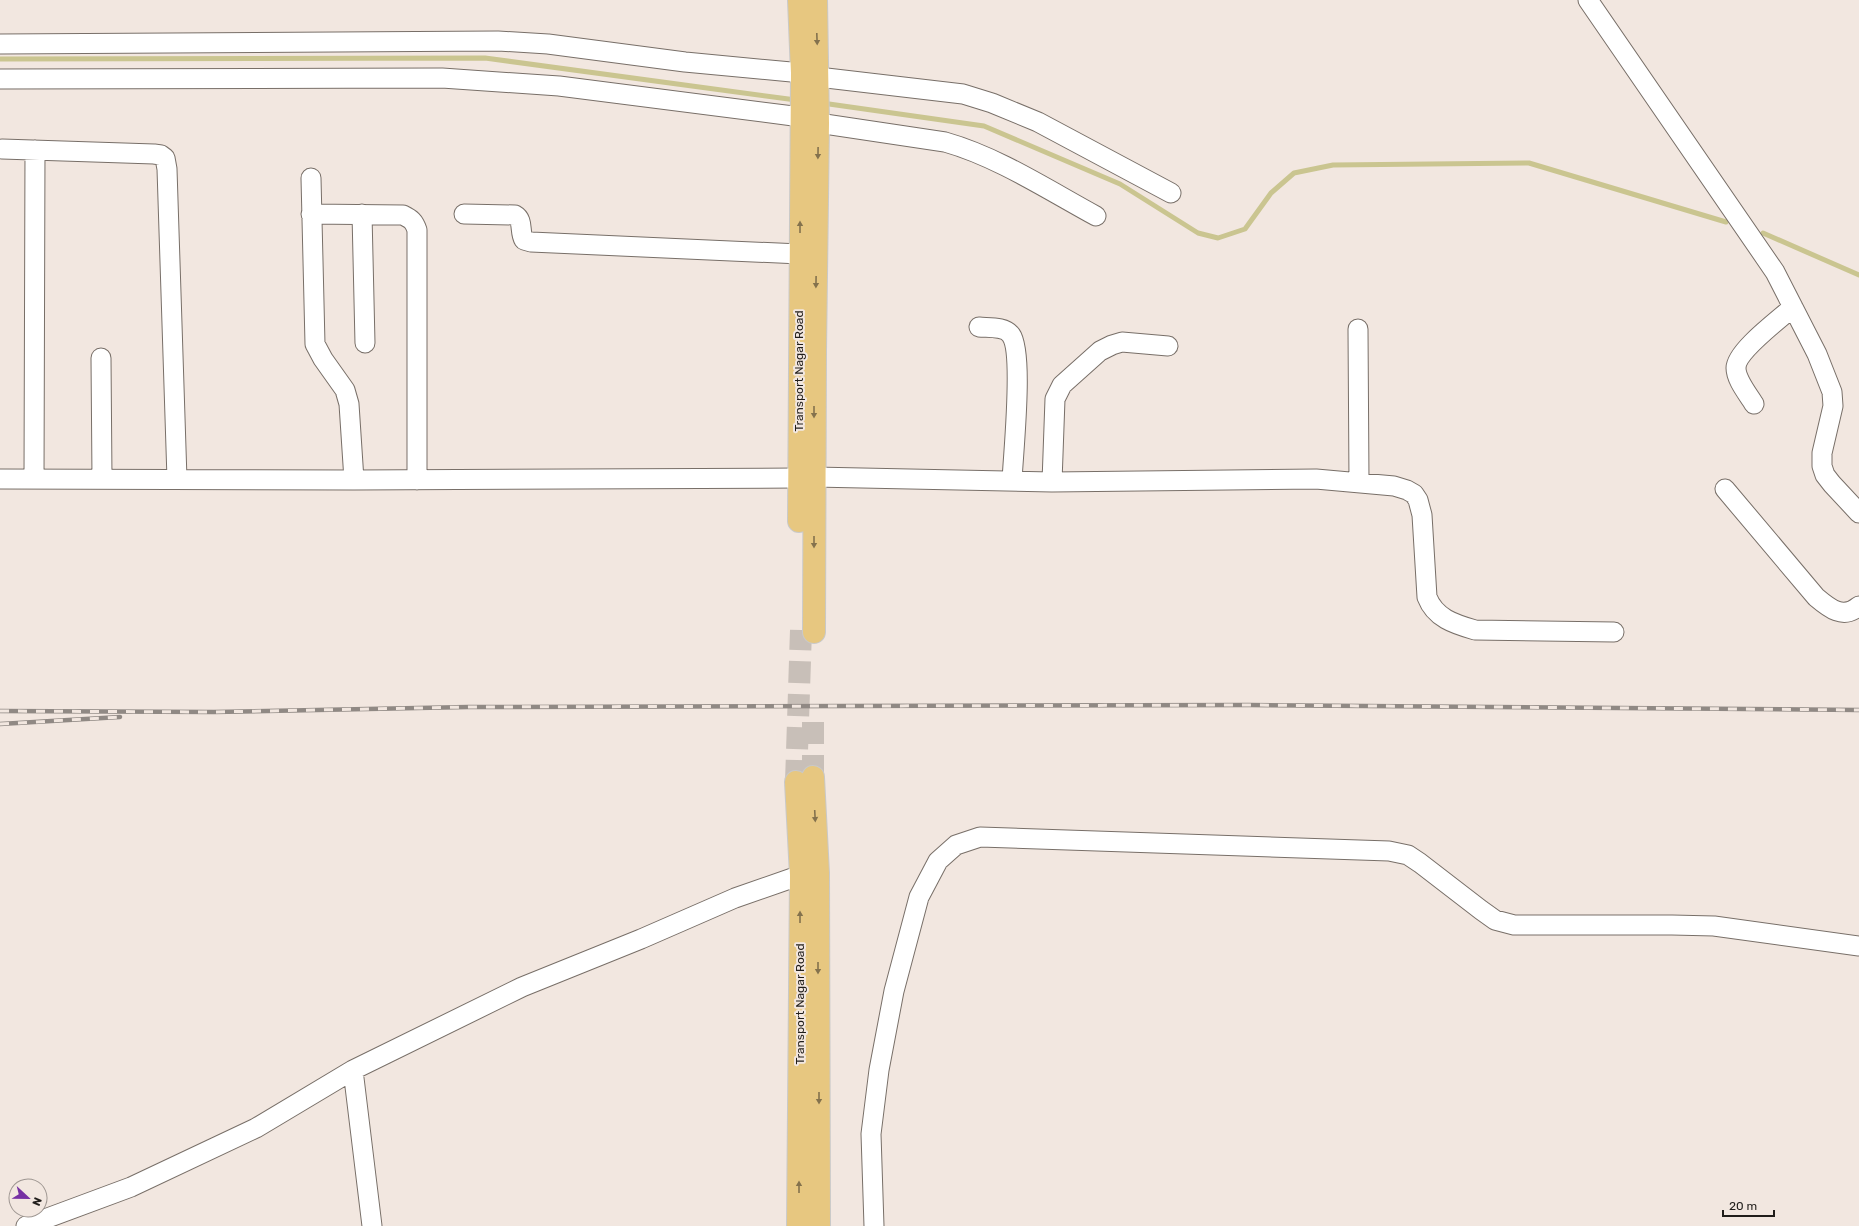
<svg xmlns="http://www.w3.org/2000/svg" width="1859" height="1226" font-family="Rubik,sans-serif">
<rect width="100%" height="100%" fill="#f2e7e0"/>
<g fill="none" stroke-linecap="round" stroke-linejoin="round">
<!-- stream -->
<path stroke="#cac590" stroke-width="5" d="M0 59 485 58 796 100
M822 103 984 126 1120 184 1198 233 1218 238 1245 229 1271 193 1294 173 1333 165 1529 163 1726 222
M1763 233 1859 275"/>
<!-- major-tunnel -->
<path stroke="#c8bfb8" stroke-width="22" stroke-dasharray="22 11" stroke-linecap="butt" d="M813 777V719
M796 782 801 630"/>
<defs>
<path id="minor" d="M1588 0 1775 272 1817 354 1832 392 1833 406 1822 453V466L1825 475 1832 484 1859 513
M0 44 498 41 548 44 685 62 802 73
M818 77 963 94 992 103 1038 122 1171 193
M0 79 442 78 559 86 801 117
M818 123 945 142C998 157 1048 190 1096 216
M2 149 154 154 161 155 165 158 167 169 177 479
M311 178 315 344 323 359 345 390 349 404 354 480
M311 214 403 215C411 219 414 221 417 230V480
M362 214 365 343
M464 214 515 215C524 220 519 232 524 240L531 242 800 254
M979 327C988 328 1005 326 1011 335 1024 353 1013 455 1012 481
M1358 329 1359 482
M101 358 102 479
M1754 404C1748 394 1736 380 1736 368 1736 351 1780 319 1793 307
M814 477 1052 482 1316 479 1394 486 1407 490 1414 494 1418 500 1422 515 1427 597C1435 618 1454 624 1475 630L1614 632
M0 479 354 480 798 478
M34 479 35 150
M1052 482 1055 399 1062 385 1100 351 1112 345 1122 342 1168 346
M1725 489 1816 597C1829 608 1843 620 1859 606
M353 1070 372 1226
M26 1226 131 1187 256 1128 353 1070 522 987 641 939 735 898 801 875 815 873
M874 1226 871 1134 879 1070 894 991 919 897 938 861 956 845 980 837 1389 851 1408 855 1420 863 1481 910 1495 920 1514 925H1672L1714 926 1859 946"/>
<path id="major" d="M799 521 802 73 799 0
M814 632 815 351 818 123 816 0
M813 777 818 873 819 1226
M796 782 801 875 798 1226"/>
</defs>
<!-- minor casing -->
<use href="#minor" stroke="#786f68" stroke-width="21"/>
<!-- major casing -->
<use href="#major" stroke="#c9c9c8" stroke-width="24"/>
<!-- minor -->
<use href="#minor" stroke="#fff" stroke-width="19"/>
<!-- major -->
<use href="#major" stroke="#e7c780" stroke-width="22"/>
<defs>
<path id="rail" d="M0 711 214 712 468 707 1249 705 1859 710
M0 724 120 717"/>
</defs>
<!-- rail casing -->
<use href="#rail" stroke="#908984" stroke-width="4.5"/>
<!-- rail -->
<use href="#rail" stroke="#f2e7e0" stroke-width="3" stroke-dasharray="9" stroke-linecap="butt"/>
</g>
<!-- one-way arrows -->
<defs><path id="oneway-solid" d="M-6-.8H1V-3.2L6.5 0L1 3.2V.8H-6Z"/></defs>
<g fill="#84724d">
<use href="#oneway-solid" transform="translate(817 39) rotate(88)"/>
<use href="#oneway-solid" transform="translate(818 153) rotate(91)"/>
<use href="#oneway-solid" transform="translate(800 227) rotate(-90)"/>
<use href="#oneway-solid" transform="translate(816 282) rotate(91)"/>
<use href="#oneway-solid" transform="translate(814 412) rotate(90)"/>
<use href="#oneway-solid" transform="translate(814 542) rotate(90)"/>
<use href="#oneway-solid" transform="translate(815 816) rotate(87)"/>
<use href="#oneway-solid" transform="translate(800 917) rotate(-90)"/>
<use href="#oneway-solid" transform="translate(818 968) rotate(90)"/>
<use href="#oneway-solid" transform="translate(819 1098) rotate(90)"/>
<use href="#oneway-solid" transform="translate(799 1187) rotate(-90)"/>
</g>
<g text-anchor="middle" stroke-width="4" stroke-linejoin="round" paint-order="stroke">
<!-- street labels -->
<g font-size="12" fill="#201d1a" stroke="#f2e7e0">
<text transform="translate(799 371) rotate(-90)" y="4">Transport Nagar Road</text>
<text transform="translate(800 1004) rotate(-90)" y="4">Transport Nagar Road</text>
</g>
</g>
<!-- north arrow -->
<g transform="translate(28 1198) rotate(112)"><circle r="19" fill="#f2e7e0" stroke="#9e9691"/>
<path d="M0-3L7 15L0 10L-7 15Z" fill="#7630a3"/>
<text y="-6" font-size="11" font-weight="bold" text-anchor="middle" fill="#201d1a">N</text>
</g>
<!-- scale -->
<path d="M1723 1210v6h51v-6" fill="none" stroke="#201d1a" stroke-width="2"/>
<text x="1729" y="1210" font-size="12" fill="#201d1a" stroke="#f2e7e0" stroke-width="3" paint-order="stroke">20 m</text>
</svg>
